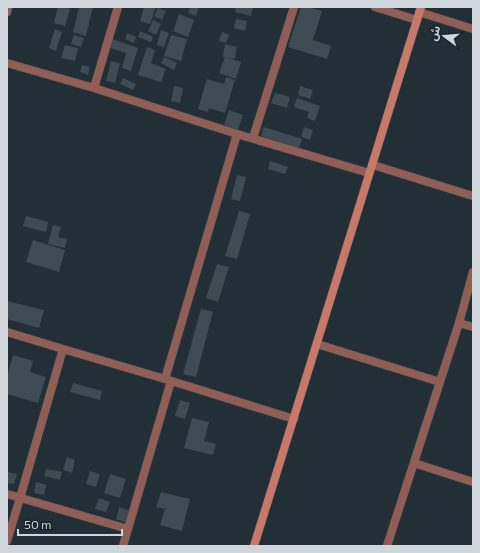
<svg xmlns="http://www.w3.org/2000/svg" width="480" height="553" font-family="Commissioner,'Noto Sans Arabic',sans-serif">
<rect width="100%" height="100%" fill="#222f37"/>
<!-- building -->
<path fill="#3e4b54" d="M58 7H64L70 9 65 26 54 23Z
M79 7H93L86 36 73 32Z
M144 7H156L150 24 140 21Z
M190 7H199L196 16 188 13Z
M236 7H253L251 16 235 12Z
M301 7H308L322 11 313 40 331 46 327 59 288 47Z
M158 8 166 11 162 20 154 16Z
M179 14 194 20 188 37 173 31Z
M236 19 247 21 245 31 234 28Z
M153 20 161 24 156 35 148 31Z
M55 29 62 32 56 51 49 48Z
M161 30 169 33 164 47 157 45Z
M140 31 153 37 151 42 138 37Z
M222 32 229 35 226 43 219 41Z
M127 33 136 37 134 43 125 39Z
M74 35 84 38 81 47 71 44Z
M171 35 187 39 181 61 164 56Z
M112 39 138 48 131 71 122 68 126 53 110 48Z
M225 44 237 47 235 59 223 57Z
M65 45 78 48 75 61 61 58Z
M147 47 155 50 151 63 166 69 161 82 138 75Z
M164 57 177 63 174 70 161 63Z
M225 57 241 62 236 79 219 73Z
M111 61 120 63 115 83 106 81Z
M82 65 90 67 88 75 80 72Z
M226 77 235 80 225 113 209 108 208 112 198 109 207 79 224 84Z
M123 78 136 84 133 90 120 84Z
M174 86 183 88 180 103 171 101Z
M300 86 313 90 310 99 298 95Z
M275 93 290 97 287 108 271 103Z
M297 98 320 106 315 121 307 118 309 112 294 107Z
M229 110 243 115 238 130 224 125Z
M264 127 302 139 299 148 261 136Z
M304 127 313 130 310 140 301 137Z
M270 161 288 167 285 174 268 169Z
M237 175 246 177 240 201 231 199Z
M239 211 250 214 237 259 225 256Z
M26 216 48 222 46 232 23 226Z
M53 225 61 227 58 237 67 239 65 248 48 244Z
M33 240 65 250 59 272 26 262Z
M217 264 229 267 218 302 206 298Z
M7 301 44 310 39 328 7 319Z
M201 309 213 312 196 377 183 374Z
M13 355 33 361 30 372 46 377 38 403 7 394V377Z
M73 383 102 391 100 400 70 392Z
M180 400 190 403 185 419 175 416Z
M192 418 209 422 204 441 216 444 213 455 184 448Z
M67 457 75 460 72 473 63 470Z
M46 469 62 472 60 480 44 476Z
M90 471 100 474 96 487 86 484Z
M7 472 17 474 14 484 7 483Z
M110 474 126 479 120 498 104 493Z
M36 482 46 485 44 495 34 493Z
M161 492 190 499 182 531 160 525 165 509 156 507Z
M99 498 110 502 106 512 95 509Z
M119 507 131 511 127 523 116 519Z"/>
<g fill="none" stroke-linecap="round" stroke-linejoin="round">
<defs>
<path id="street" d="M375 7 417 20
M7 12 8 7
M419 12 473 29
M7 63 94 88 237 134 369 173
M94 88 118 7
M253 138 294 7
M373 165 473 196
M459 323 473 327
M7 332 63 349 165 379 294 419
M317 344 440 382
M165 379 237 134
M414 463 473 482
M7 494 128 529
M7 541 20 498 63 349
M123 546 171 381
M387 546 459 323 473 272"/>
<path id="secondary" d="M254 546 421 7"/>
</defs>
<!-- street casing -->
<use href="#street" stroke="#3e4a51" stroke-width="9"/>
<!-- secondary casing -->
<use href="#secondary" stroke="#3e4a51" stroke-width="9"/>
<!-- street -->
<use href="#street" stroke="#905e54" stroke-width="8"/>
<!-- secondary -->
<use href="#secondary" stroke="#c77868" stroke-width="8"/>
</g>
<!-- border -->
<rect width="480" height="553" fill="none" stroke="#cfd7dc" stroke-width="16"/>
<!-- north arrow -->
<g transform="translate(444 36) rotate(286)" stroke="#19252d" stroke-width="3" paint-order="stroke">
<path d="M0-3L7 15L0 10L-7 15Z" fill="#cfd7dc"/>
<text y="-6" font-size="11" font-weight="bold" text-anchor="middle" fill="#cfd7dc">ش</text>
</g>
<!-- scale -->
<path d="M18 529v6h104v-6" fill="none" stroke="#cfd7dc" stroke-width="2"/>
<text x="24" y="529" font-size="12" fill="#cfd7dc" stroke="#19252d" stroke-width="3" paint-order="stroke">50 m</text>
</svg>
